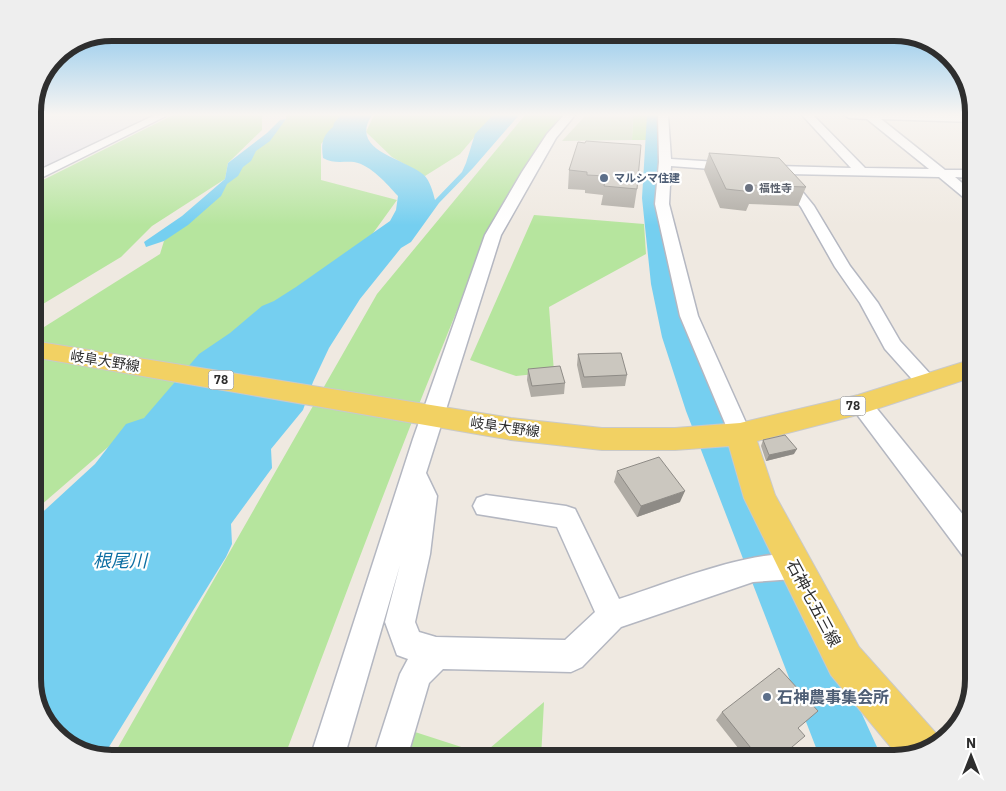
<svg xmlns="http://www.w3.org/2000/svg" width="1006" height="791" font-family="'IBM Plex Sans','Noto Sans JP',sans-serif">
<rect width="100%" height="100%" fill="#efe9e1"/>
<!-- industrial -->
<path fill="#e3e1e8" d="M33 115H156L33 173Z"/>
<!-- green -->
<path fill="#b6e59e" d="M173 115H262V130L228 163 225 179 152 226 121 257 33 310V185Z
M286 115H345L321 144V180L397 200 371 236 107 448 33 512V334L160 254 164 241 286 119Z
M374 115H493L460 154 425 176 392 157 366 132Z
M525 115H564C505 180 476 265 443 345 387 481 336 621 284 758H112L377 294Z
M633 115H654V140H632Z
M534 215 644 224 646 254 549 307 554 372 516 376 470 360Z
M544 702 541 758H406L415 732 483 754Z"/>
<!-- cemetery -->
<path fill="#c8d9b8" d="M586 115H633L632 140 562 141Z"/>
<!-- water -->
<path fill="#75cff0" d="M341 115H372C348 151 405 158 424 175 430 181 433 192 435 200L462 172 466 163 475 134 493 115H519L473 168 439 203 411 242 401 248 360 299 329 348 313 382 303 410 271 449 272 468 231 524 232 544 226 557 104 755 60 739 33 684V521L95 464 126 424 144 418 199 354 230 333 262 306 274 301 296 287 390 221 396 210 398 196C387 184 371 165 354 162 343 161 333 164 323 158 321 144 322 136 333 127L334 123Z
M286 119 270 141 256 151 251 161 243 167 238 176 227 184 221 196 188 225 164 241 146 247 144 242 182 216 225 179 228 163 267 133 280 120Z"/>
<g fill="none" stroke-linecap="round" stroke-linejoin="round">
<!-- river -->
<path fill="#75cff0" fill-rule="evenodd" d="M647 115H665L666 198 681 284 696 337 724 411 882 758H820L686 411 662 337 651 284 642 198Z"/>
<defs>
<path id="minor" d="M155 115H168L33 182V173Z
M564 115H575L556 138 501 235 426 473 437 496 430 554 415 622 419 632 436 637 565 640 595 612 557 527 477 514 473 506 477 498 486 495 566 506 575 509 619 599C660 586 766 543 804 557L808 566 804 575 794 579 753 582 621 627 582 667 571 672 443 669 429 683 407 758H373L400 674 408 659 397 655 385 622 400 565 344 758H310L413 439 485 235 522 172 547 134Z
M658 115H668L671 159 778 166 851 168 802 115H813L865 168 929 169 867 119 849 118 844 115 973 116V122L881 119 945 170H973V178L955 177 973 192V202L968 201 939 177 788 174 814 206 850 266 878 303 900 341 933 377 936 382 933 387 926 389 919 387 885 349 860 303 835 267 801 207 777 176 778 174 671 166 669 204 698 316 751 434 748 440 740 443 732 440 680 316 655 204 659 162Z
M861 396 869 399 973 527V559L963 556 853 409 850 404 853 399Z"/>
<path id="major" d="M33 341 511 418 602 428H675L740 423 858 395 973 359V377L861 414 757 441 775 495 859 647 942 740 929 750 899 757 831 675 744 498 729 446 675 450H602L511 440 33 357Z"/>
</defs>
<!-- minor casing -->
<use href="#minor" stroke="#b4b7c1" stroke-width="3"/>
<!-- major casing -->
<use href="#major" stroke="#c9c9c9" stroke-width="2"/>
<!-- minor -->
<use href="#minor" fill="#fff" fill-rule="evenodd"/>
<!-- major -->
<use href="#major" fill="#f2d163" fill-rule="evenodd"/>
</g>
<!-- wall -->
<path fill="#afaba4" d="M585 143 637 189 634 208 601 205 603 195 585 193V190L568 189 569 170Z
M709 153 806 187 798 206 749 204 746 211 720 208 704 170Z
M578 354 627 375 625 386 582 388 577 365Z
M528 369 565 383 564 394 531 397 527 380Z
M763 440 794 454 766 461 761 446Z
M617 471 680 502 637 517 614 482Z
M722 712 798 728 779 758H746L716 720Z"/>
<!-- shaded-wall -->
<path fill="#8e8b86" d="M797 449 794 454 766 461 769 455Z
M685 491 680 502 637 517 641 506Z"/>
<!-- building -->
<path fill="#cbc7bf" stroke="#8e8b86" d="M586 141 641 145 637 189 604 186 606 176 587 175V172L569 170 578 142 585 143Z
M709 153 779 158 806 187 749 185 753 192 726 189Z
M621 353 627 375 584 377 578 354Z
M560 366 565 383 532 386 528 369Z
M785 435 797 449 769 455 763 440Z
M659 457 685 491 641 506 617 471Z
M779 668 818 711 798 728 805 736 779 758H759L722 712Z"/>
<!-- sky -->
<linearGradient id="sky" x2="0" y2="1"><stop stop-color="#7abfeb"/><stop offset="0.51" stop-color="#f8f5f2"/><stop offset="1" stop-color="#f8f5f2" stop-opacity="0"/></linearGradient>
<rect width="1006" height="225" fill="url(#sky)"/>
<!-- markers -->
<g fill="#5c6f8a" stroke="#fff" stroke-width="2">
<circle cx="604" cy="178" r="5"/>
<circle cx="767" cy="697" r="5"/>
</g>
<circle fill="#6b7280" stroke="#fff" stroke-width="2" cx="749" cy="188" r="5"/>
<g text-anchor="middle" stroke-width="4.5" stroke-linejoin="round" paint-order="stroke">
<!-- far-service labels -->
<g font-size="11" font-weight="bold" fill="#4e5e75" stroke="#fff" text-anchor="start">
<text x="614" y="182">マルシマ住建</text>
</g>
<!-- far-worship labels -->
<g font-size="11" font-weight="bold" fill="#5b616d" stroke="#fff" text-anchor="start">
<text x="759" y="192">福性寺</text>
</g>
<!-- shield labels -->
<g fill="#fff" stroke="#6d6d6d" stroke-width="1">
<rect x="208.5" y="370.5" width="25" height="19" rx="4"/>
<rect x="840.5" y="396.5" width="25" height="19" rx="4"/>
</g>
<g font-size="12" font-weight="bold" fill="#2e2e2e">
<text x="221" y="384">78</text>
<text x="853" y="410">78</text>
</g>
<!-- street labels -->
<g font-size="14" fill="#2e2e2e" stroke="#fff">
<text transform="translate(105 361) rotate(9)" y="5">岐阜大野線</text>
<text transform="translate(505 427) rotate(8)" y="5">岐阜大野線</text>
</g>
<!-- near-street labels -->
<g font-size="16" fill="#2e2e2e" stroke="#fff">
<text transform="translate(814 603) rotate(62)" y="6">石神七五三線</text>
</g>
<!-- near-service labels -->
<g font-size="16" font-weight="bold" fill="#4e5e75" stroke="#fff" text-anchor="start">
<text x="777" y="703">石神農事集会所</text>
</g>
<!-- near-water labels -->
<g font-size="18" font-style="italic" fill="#0d6fa3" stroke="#fff">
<text x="120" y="567">根尾川</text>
</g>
</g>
<!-- crop -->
<path d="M0 0H1006V791H0ZM112 41H894A71 71 0 0 1 965 112V679A71 71 0 0 1 894 750H112A71 71 0 0 1 41 679V112A71 71 0 0 1 112 41Z" fill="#eee" fill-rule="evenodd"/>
<path fill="none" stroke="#2e2e2e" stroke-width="6" d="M112 41H894A71 71 0 0 1 965 112V679A71 71 0 0 1 894 750H112A71 71 0 0 1 41 679V112A71 71 0 0 1 112 41Z"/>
<!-- north arrow -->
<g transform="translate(971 756)" stroke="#ffffff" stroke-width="4" paint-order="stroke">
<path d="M0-4L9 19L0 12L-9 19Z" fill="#2e2e2e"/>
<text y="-8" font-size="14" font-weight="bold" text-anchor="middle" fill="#2e2e2e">N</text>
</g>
</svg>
